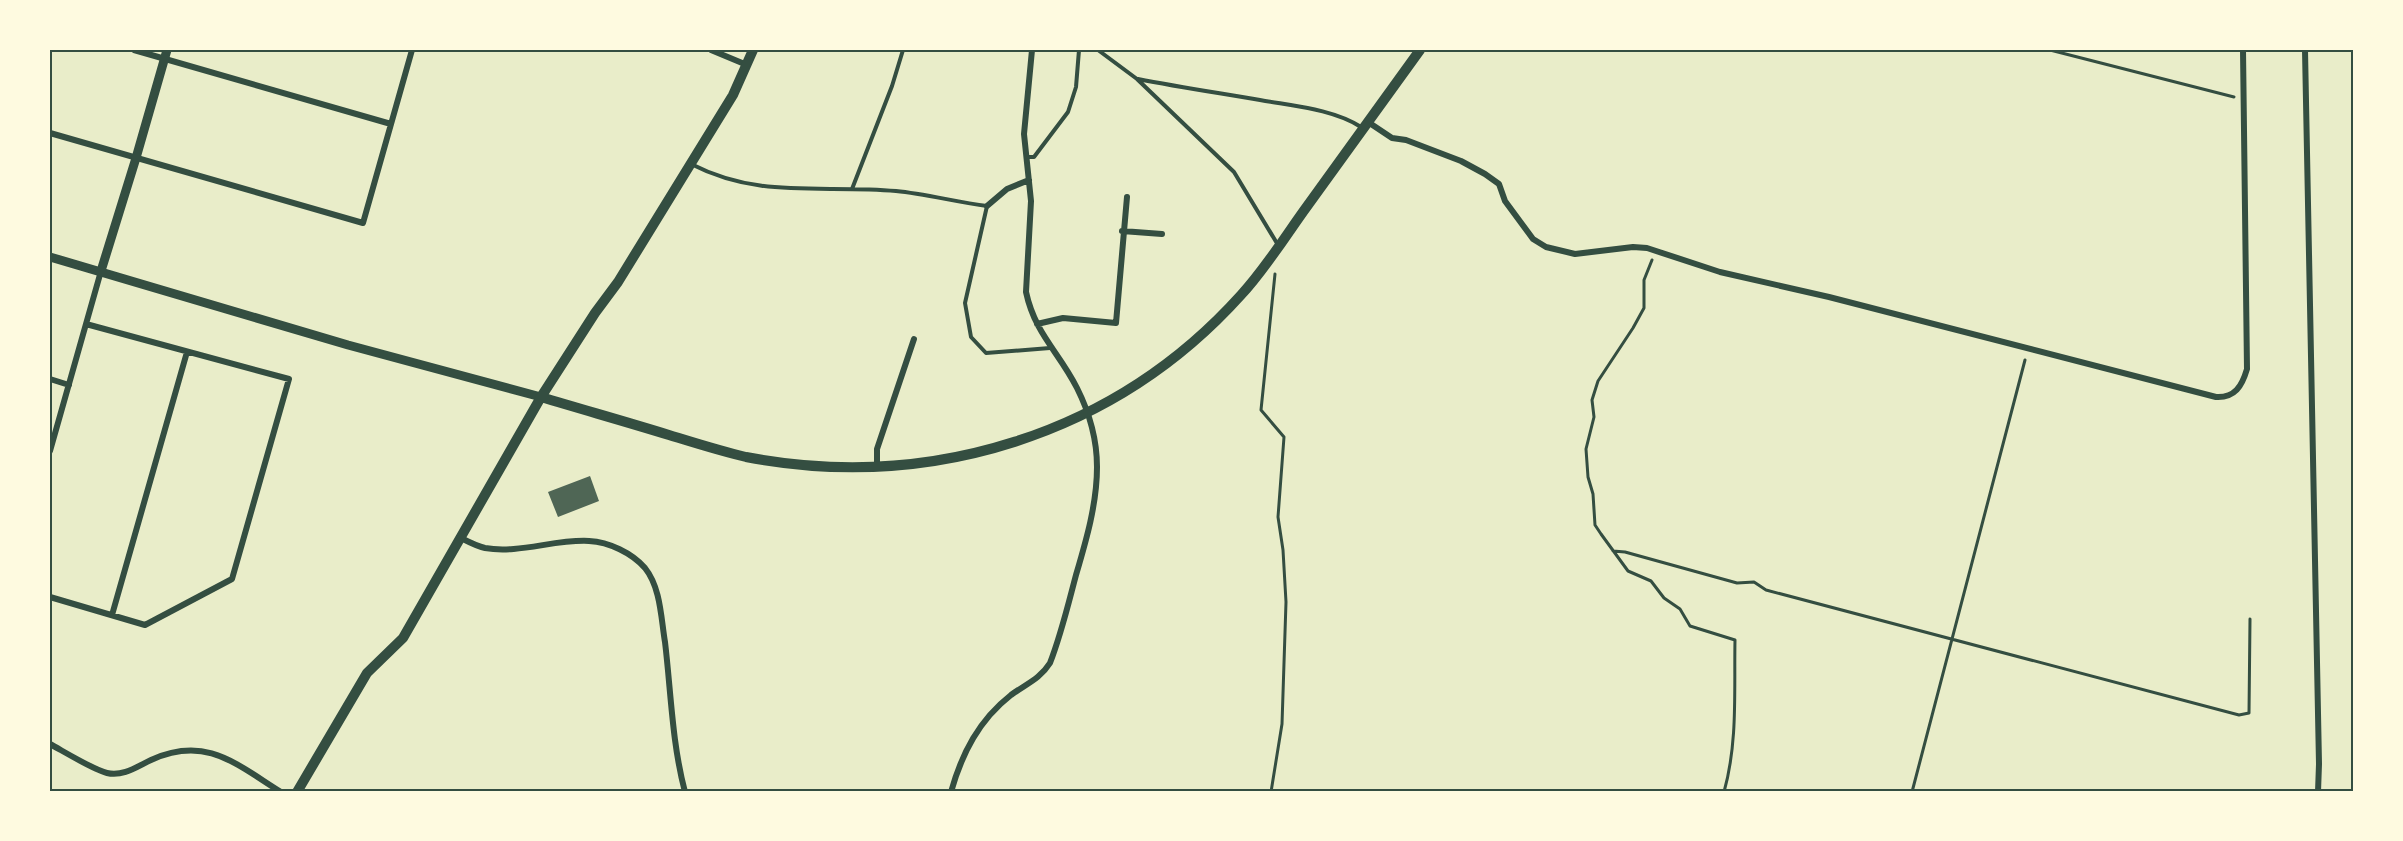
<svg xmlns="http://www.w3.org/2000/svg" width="2403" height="841" font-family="Commissioner,sans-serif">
<rect width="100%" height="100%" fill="#e9edc9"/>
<!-- building -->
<path fill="#4f6655" d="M590 476 599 501 558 517 548 492Z"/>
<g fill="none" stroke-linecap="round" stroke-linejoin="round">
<!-- path -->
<path stroke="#344e41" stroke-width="3" d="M2050 50 2234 97
M1652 260 1644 280V308L1633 328 1598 381 1592 400 1594 417 1586 449 1588 477 1593 494 1595 525 1601 534 1628 571 1651 581 1664 598 1680 609 1690 626 1735 640C1734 690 1738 742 1724 792
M1613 551 1625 552 1737 583 1754 582 1766 590 2239 715 2249 713 2250 619
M1271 792 1282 724 1286 602 1283 550 1278 517 1284 437 1261 410 1275 274
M1912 792 2025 360"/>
<!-- service -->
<path stroke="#344e41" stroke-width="4" d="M1098 50 1137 79 1234 172 1278 245
M1138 79C1178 87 1219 93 1260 100 1293 106 1333 109 1361 127
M1026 157H1034L1068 112 1076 87 1079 50
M691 164C761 200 823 184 896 191 926 194 956 202 987 206L965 303 971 337 986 353 1050 348
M852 189 892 86 903 50"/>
<!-- minor -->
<path stroke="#344e41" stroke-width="6" d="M134 50 391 124
M711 50 747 65
M2305 50 2319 764 2318 792
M1368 122 1392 138 1406 140 1461 161 1485 174 1499 184 1505 201 1533 239 1546 247 1575 254 1633 247 1647 248 1720 272 1829 297 2216 397C2235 398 2242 386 2247 369L2243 50
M50 133 363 223 412 50
M987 206 1007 189 1029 180
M1122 231 1162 234
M1037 324 1063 318 1116 323 1127 197
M50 379 69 385
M50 451 101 271
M877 466V449L914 339
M459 537C467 541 476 546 485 548 519 554 555 539 589 541 609 542 632 553 645 568 661 588 661 619 665 642 671 692 672 743 685 792
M50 597 145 625 232 579 289 379 86 324
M112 615 187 352
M50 744C63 751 94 770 107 773 123 777 138 766 151 760 206 735 236 764 281 792
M951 792C962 753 979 720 1011 695 1026 684 1040 679 1050 663 1061 635 1068 605 1076 575 1086 541 1097 504 1097 467 1097 441 1089 412 1077 388 1059 352 1035 334 1026 292L1031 201 1024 134 1032 50"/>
<!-- tertiary -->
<path stroke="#344e41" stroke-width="9" d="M50 257 348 345 541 397
M101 271 136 158 167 50"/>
<!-- secondary -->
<path stroke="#344e41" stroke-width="10" d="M541 397C584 410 627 422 669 435 695 443 720 451 746 457 930 492 1115 435 1241 295 1266 268 1286 235 1308 205 1345 153 1383 102 1420 50
M297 792 367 673 403 638 541 397 595 313 618 282 733 95 753 50"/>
</g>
<!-- border -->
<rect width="2403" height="841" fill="none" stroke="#fefae0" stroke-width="102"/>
<rect x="51" y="51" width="2301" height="739" fill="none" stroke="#344e41" stroke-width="2"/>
</svg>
